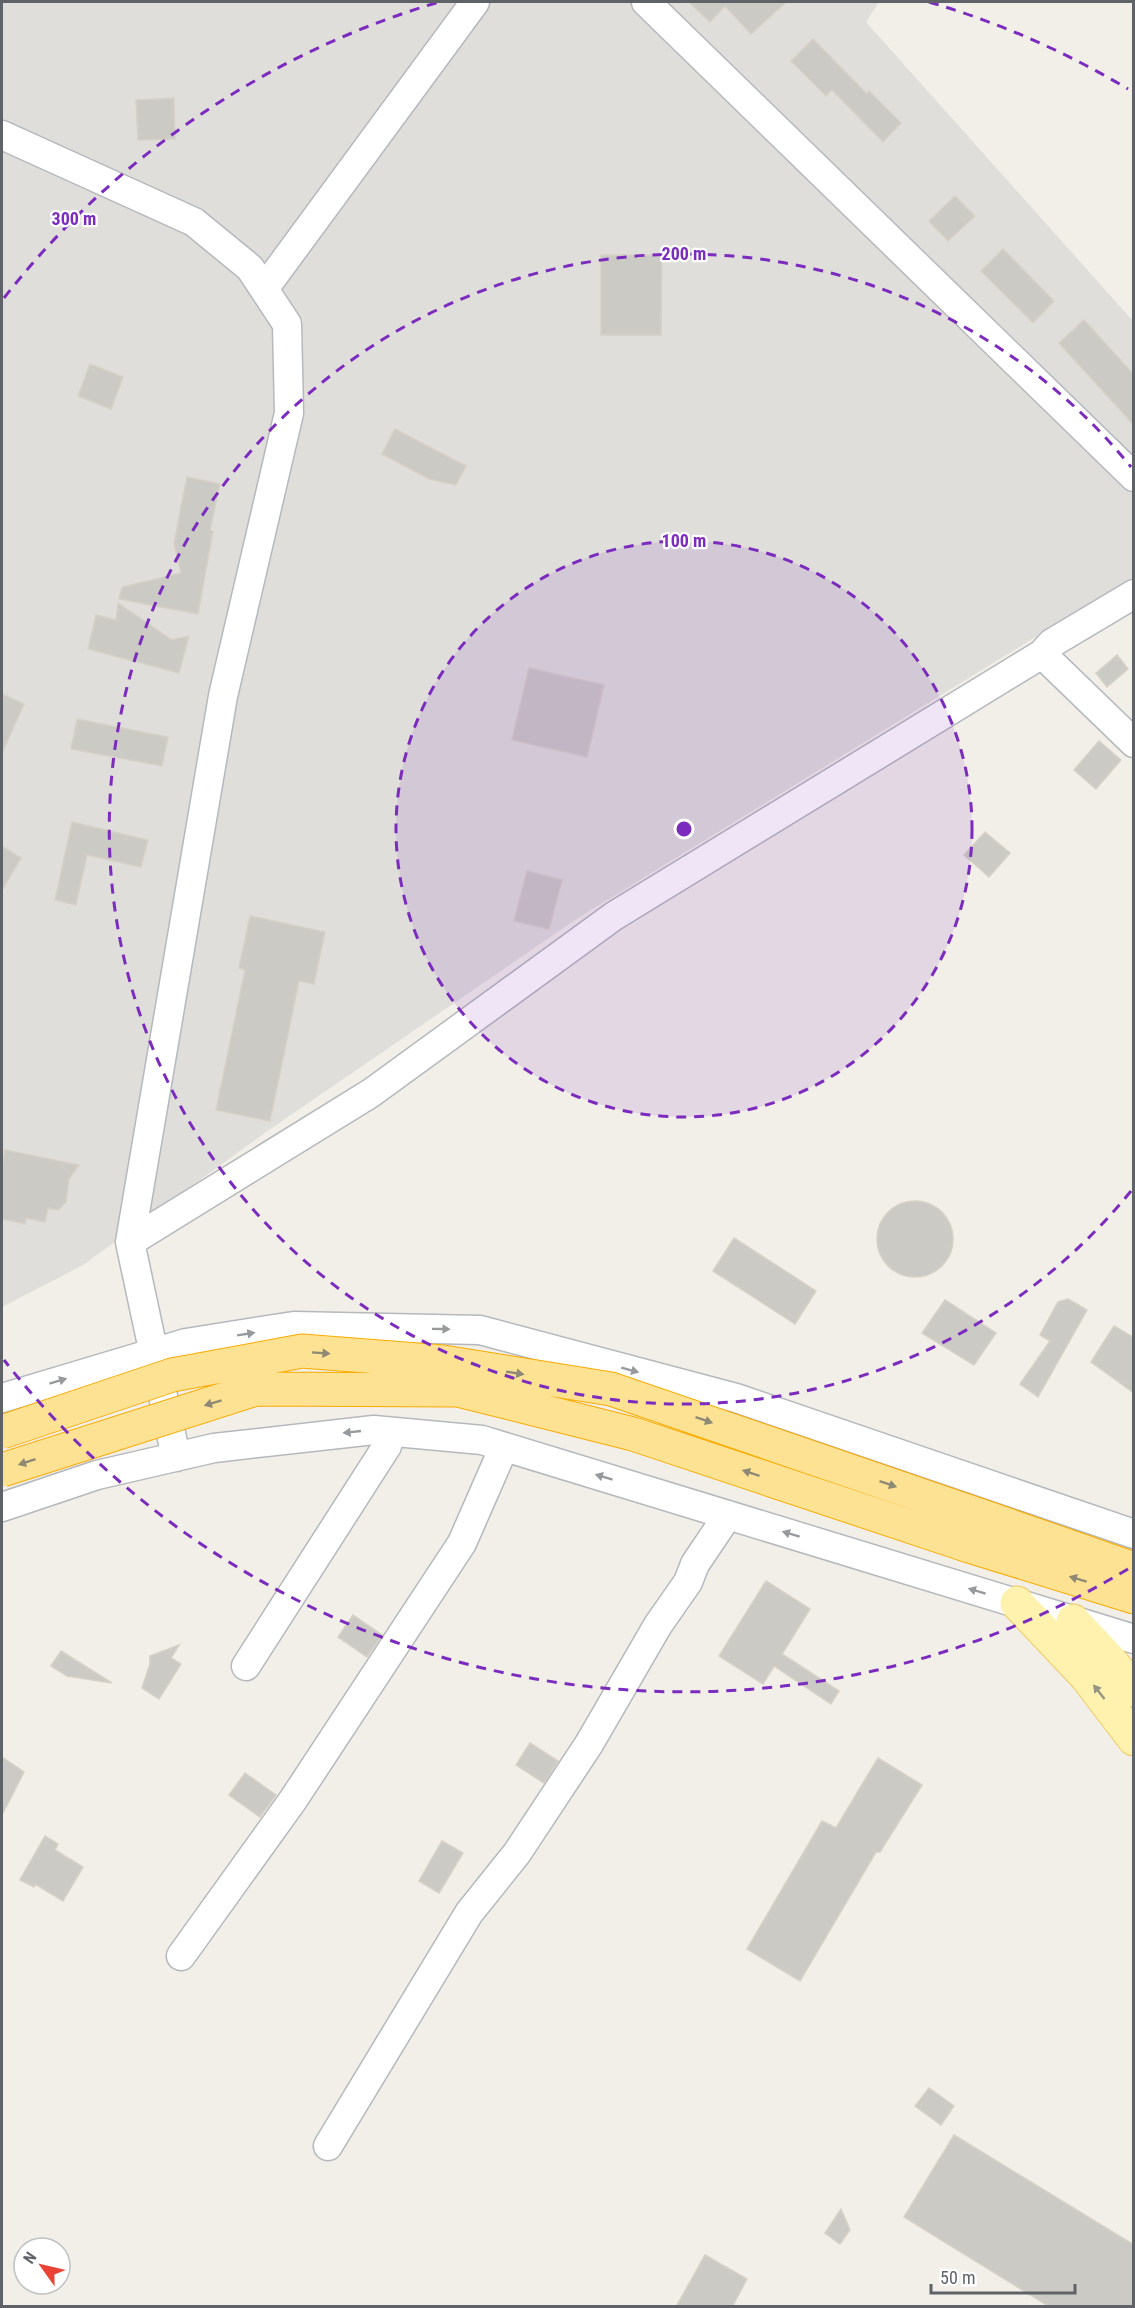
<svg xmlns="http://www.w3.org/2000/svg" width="1135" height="2308" font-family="'Roboto Condensed',sans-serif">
<rect width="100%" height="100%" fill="#f1efe8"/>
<!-- industrial -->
<path fill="#e0deda" d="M2 2H879L866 22 1133 321V577L578 918 266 1132 83 1265 2 1307Z"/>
<!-- building -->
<path fill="#cccac5" stroke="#d6d1c6" stroke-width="1.5" d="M689 2H786L751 34 725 6 710 22Z
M813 39 866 93 869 91 901 123 883 142 832 90 826 96 791 61Z
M174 98 175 139 138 140 136 100Z
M955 196 975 216 948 241 929 221Z
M1003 249 1054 301 1033 323 981 271Z
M601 255H662L661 335H601Z
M1084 320 1134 375V425L1059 343Z
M90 364 123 377 111 409 78 396Z
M395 429 466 466 456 485 429 479 382 454Z
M187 477 220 484 210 530 213 531 198 614 119 599 122 587 181 573 174 543Z
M118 603 172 640 189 636 179 673 88 649 96 615 116 620Z
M1117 655 1128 669 1107 687 1096 673Z
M529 668 604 685 587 757 512 740Z
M2 694 24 704 2 753Z
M77 719 168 737 162 766 71 749Z
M1099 741 1121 760 1096 789 1074 770Z
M72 822 148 840 141 867 87 855 76 905 55 900Z
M985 832 1010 853 989 877 964 855Z
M2 846 21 858 2 890Z
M527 871 562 880 549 929 514 921Z
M250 916 325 932 314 984 299 981 270 1121 216 1110 245 970 239 968Z
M5 1150 79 1165 69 1179 66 1202 58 1210 48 1208 45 1222 26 1218 25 1224 2 1219V1167Z
M877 1239a38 38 0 1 1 76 0a38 38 0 1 1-76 0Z
M734 1238 816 1291 795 1324 713 1271Z
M1068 1299 1087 1310 1038 1397 1020 1384 1050 1341 1040 1335 1058 1302Z
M945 1300 996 1333 974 1365 922 1333Z
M1114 1326 1134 1338V1393L1091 1362Z
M766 1581 810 1609 782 1654 839 1691 831 1704 774 1666 763 1684 719 1656Z
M353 1615 382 1635 367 1657 338 1637Z
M179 1645 171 1658 181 1664 159 1699 142 1688 150 1664V1656Z
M61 1651 112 1683 67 1676 51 1666Z
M530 1743 558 1761 544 1783 516 1765Z
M2 1757 24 1772 2 1815Z
M878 1758 922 1785 880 1852H876L800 1981 747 1949 822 1821 836 1828Z
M245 1773 276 1795 260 1817 229 1795Z
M45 1836 58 1844 55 1850 83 1867 63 1901 35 1884 34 1887 20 1880Z
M442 1841 463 1853 439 1893 419 1881Z
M929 2088 954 2106 941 2125 915 2106Z
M954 2135 1134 2245V2307H1050L904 2217Z
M841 2209 850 2230 840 2244 825 2233Z
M705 2255 747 2279 732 2307H676Z"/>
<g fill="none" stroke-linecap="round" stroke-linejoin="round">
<defs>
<path id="minor" d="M646 2 1134 477
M2 135 194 222 250 268 287 324 289 413 223 696 130 1242 176 1457
M264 289 475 2
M1042 654 1134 743
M130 1242 371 1093 614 916 1042 654 1052 643 1134 594
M2 1398 186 1343 294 1326 480 1330 736 1398 1134 1534
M2 1507 97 1475 214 1448 374 1430 482 1440 1134 1639
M246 1666 387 1446 390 1433 395 1432
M181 1956 293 1800 462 1543 504 1447
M328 2146 469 1913 517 1853 589 1744 658 1625 688 1582 695 1564 728 1515"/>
<path id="major" d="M1017 1603 1086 1676 1134 1739
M1073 1621 1108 1658 1134 1690"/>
<path id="highway" d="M979 1515 1134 1569
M966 1545 1134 1597"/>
</defs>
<!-- minor casing -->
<use href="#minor" stroke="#b5b8bc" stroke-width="31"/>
<!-- major casing -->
<use href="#major" stroke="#f2c960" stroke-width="35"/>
<!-- highway casing -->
<use href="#highway" stroke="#f9ab00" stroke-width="35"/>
<!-- minor -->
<use href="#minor" stroke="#fff" stroke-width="28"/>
<!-- major -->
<use href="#major" stroke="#fff2af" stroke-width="33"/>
<!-- highway -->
<use href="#highway" stroke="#fde293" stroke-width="33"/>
<defs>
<path id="highway-bridge" d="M2 1432 172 1375 302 1351 443 1362 611 1389 979 1515
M2 1470 256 1389 458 1390 633 1434 966 1545"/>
</defs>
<!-- highway-bridge casing -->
<use href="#highway-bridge" stroke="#f9ab00" stroke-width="35" stroke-linecap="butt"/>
<!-- highway-bridge -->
<use href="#highway-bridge" stroke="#fde293" stroke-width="33"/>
</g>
<!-- one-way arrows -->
<defs><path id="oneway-solid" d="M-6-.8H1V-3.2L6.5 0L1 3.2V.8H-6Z" transform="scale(1.5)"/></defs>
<g fill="#979a9d">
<use href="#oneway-solid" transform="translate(441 1329) rotate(1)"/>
<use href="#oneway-solid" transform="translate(246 1334) rotate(-9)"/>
<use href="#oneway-solid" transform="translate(630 1370) rotate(15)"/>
<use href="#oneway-solid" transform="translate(58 1381) rotate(-17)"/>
<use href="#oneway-solid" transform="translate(352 1432) rotate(174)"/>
<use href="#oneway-solid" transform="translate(604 1477) rotate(-163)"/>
<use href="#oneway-solid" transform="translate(791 1534) rotate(-163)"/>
<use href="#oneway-solid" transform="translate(977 1591) rotate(-163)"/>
</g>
<g fill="#8e8975">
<use href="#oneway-solid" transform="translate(321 1353) rotate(4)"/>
<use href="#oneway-solid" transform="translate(515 1373) rotate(9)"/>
<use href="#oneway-solid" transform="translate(213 1403) rotate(163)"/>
<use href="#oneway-solid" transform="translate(704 1420) rotate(19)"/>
<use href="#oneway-solid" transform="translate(27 1462) rotate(162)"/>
<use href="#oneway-solid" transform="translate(751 1473) rotate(-162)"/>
<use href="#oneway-solid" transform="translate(888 1484) rotate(19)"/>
<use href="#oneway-solid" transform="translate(1078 1579) rotate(-163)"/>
</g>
<use fill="#979581" href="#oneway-solid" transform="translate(1099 1692) rotate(-128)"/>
<!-- distance rings -->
<circle cx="684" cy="829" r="288" fill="#7b2cbf" fill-opacity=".12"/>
<g fill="none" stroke="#7b2cbf" stroke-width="3" stroke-dasharray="10 8">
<circle cx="684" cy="829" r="288"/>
<path d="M1131 1191A575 575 0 1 1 1131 467"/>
<path d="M1128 1569A863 863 0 0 1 4 1360M4 298A863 863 0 0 1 439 2M929 2A863 863 0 0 1 1128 89"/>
</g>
<circle cx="684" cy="829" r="9" fill="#7b2cbf" stroke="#fff" stroke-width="3"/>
<g font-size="18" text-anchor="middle" font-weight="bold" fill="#7b2cbf" stroke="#fff" stroke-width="4.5" stroke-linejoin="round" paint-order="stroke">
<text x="74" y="225">300 m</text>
<text x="684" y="260">200 m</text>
<text x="684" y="547">100 m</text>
</g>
<!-- border -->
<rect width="1135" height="2308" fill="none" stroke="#5f6368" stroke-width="6"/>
<!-- north arrow -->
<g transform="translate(42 2266) rotate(304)"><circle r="28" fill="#ffffff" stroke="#bfc1c3" stroke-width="1.5"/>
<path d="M0-4.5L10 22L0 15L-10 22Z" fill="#ea4335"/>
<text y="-9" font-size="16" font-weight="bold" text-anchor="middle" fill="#5f6368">N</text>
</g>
<!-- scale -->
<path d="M931 2284v9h144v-9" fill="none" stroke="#5f6368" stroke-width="3"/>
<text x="940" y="2284" font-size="18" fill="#5f6368" stroke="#ffffff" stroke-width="4.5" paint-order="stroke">50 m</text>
</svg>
